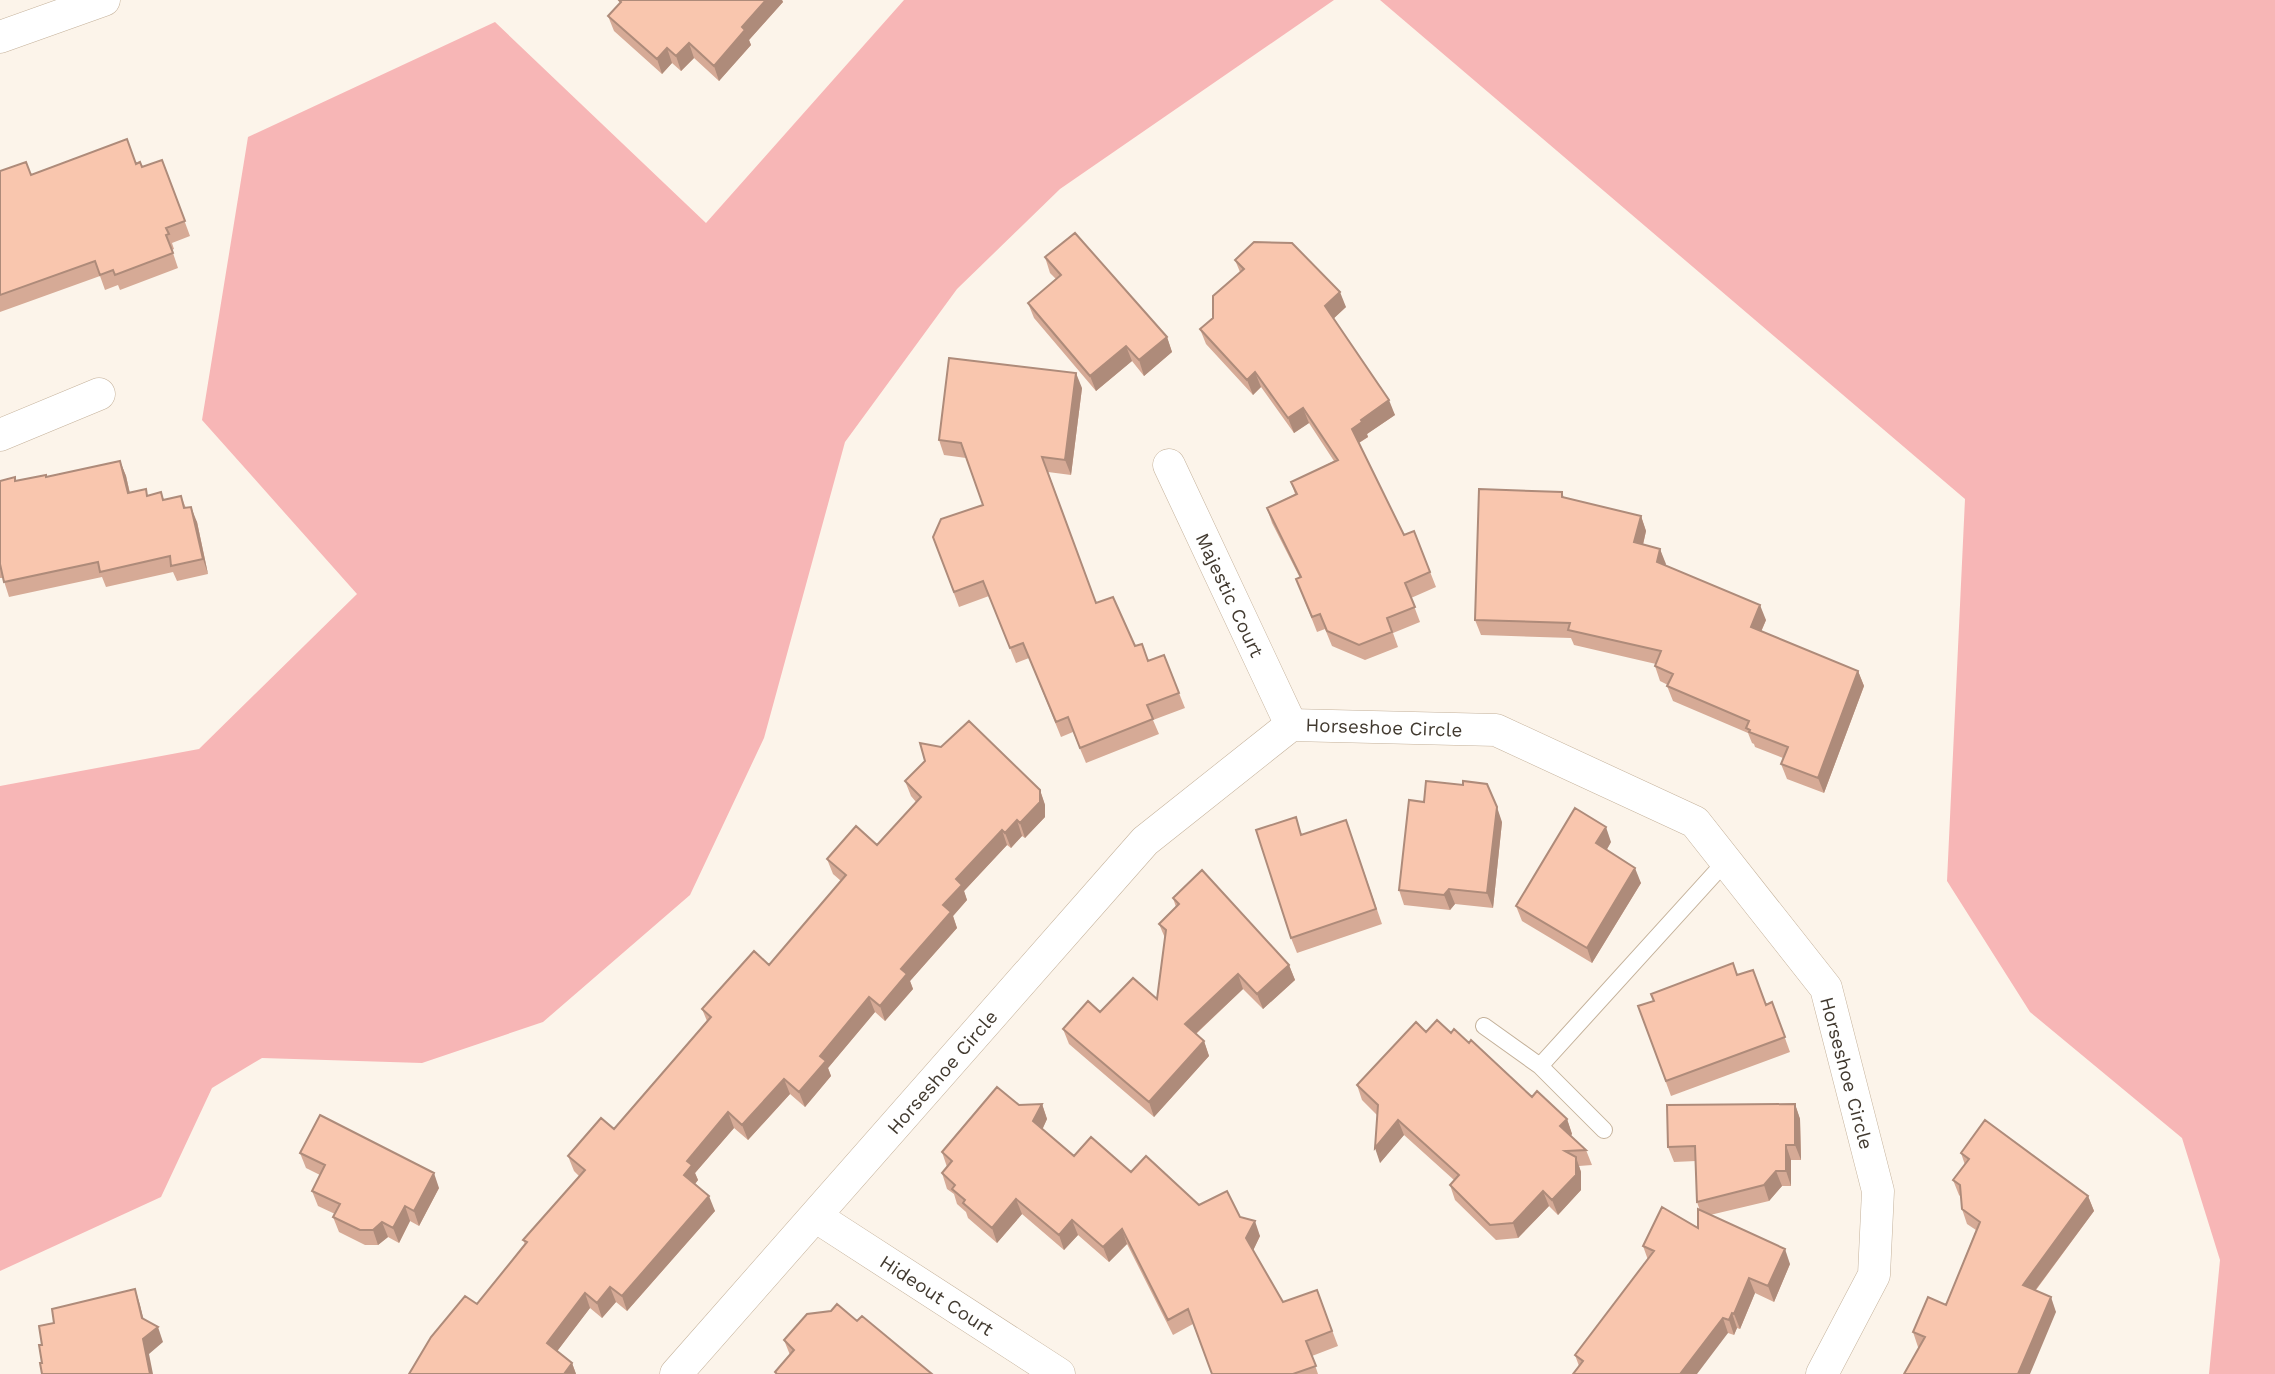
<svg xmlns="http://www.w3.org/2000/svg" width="2275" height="1374" font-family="'Work Sans',sans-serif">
<rect width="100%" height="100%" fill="#fcf4ea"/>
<!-- green -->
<path fill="#f7b6b6" d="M904 0H1334L1060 189 957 289 845 442 764 738 690 895 543 1022 422 1063 262 1058 212 1088 161 1197 0 1271V786L199 749 357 594 202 420 248 137 495 22 706 223Z
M1380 0H2275V1374H2209L2220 1260 2182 1138 2030 1012 1947 881 1965 499Z"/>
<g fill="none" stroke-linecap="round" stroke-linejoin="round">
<defs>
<path id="service" d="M1484 1026 1540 1066
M1604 1130 1540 1066 1726 861"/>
<path id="minor" d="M0 37 104 0
M0 435 99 394
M1169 465 1291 725
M815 1216 1059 1374
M676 1374 1145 841 1291 725 1496 730 1695 822 1826 988 1878 1191 1874 1275 1822 1374"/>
</defs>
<!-- service casing -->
<use href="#service" stroke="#c4b19a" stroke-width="18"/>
<!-- minor casing -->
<use href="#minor" stroke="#c4b19a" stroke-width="33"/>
<!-- service -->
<use href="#service" stroke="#fff" stroke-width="16"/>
<!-- minor -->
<use href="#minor" stroke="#fff" stroke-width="32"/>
</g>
<!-- wall -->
<path fill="#d6aa96" d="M618 0H782L783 2 749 40 751 45 719 81 694 58 681 71 672 63 662 74 614 31 608 16 620 3Z
M162 160 190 236 172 243 174 249 172 250 178 268 120 290 118 285 105 290 100 276 0 312V171L31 175 136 164 142 167Z
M1045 257 1167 337 1172 352 1144 376 1132 361 1096 391 1034 318 1028 303 1056 279 1050 273Z
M1235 260 1346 307 1334 318 1395 415 1367 434 1368 437 1359 443 1404 535 1414 531 1436 587 1411 598 1420 622 1393 633 1398 647 1365 660 1332 646 1325 629 1317 632 1296 579 1300 578 1272 523 1267 508 1295 494 1291 482 1334 461 1309 423 1294 433 1261 387 1253 395 1206 344 1200 329 1213 318 1240 272Z
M1082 388 1071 475 1048 472 1096 603 1179 693 1185 708 1153 720 1159 734 1086 763 1073 732 1061 737 1029 658 1016 663 989 596 959 607 933 537 983 505 966 458 944 455 939 440Z
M120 461 126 476 130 493 148 496 164 500 181 496 186 508 197 522 208 574 177 581 173 572 106 587 102 577 9 597 3 578H0V481L15 477 16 481 47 477Z
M1562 492 1564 498 1641 516 1646 531 1643 545 1660 549 1665 565 1766 620 1761 632 1858 671 1864 686 1824 793 1787 779 1781 764 1783 758 1755 747 1754 744 1752 743 1748 733 1673 701 1667 686 1668 685 1660 681 1655 666 1656 664 1574 645 1571 638 1481 635 1475 620Z
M905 781 1040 790 1045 805V817L1025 838 1022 836 1011 848 1007 845 964 891 967 900 953 916 957 928 910 981 913 989 885 1021 875 1012 828 1068 831 1076 805 1107 790 1094 748 1140 734 1128 695 1173 698 1180 695 1184 715 1211 627 1311 616 1302 602 1318 590 1308 557 1351 572 1363 576 1374H409L477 1304 525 1244 523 1240 579 1176 574 1171 568 1156 614 1129 707 1021 702 1009 769 965 841 881 833 874 827 859 877 845 916 802 911 796Z
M1346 820 1382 924 1297 953 1291 938 1302 835Z
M1502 822 1493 908 1455 904 1450 910 1404 905 1399 890Z
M1611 842 1607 849 1641 883 1592 963 1522 921 1516 906Z
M1173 898 1289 965 1295 980 1263 1009 1243 989 1196 1034 1204 1041 1209 1056 1154 1117 1069 1044 1063 1029 1100 1012 1157 999 1165 938 1159 924 1176 907Z
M1737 975 1766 1005 1772 1002 1790 1052 1671 1096 1638 1006Z
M1426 1032 1451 1033 1469 1043 1532 1097 1567 1119 1572 1134 1571 1136 1586 1150 1592 1165 1579 1166 1581 1172V1190L1558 1215 1549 1206 1518 1238 1496 1240 1455 1200 1450 1185 1454 1180 1404 1135 1380 1163 1377 1115 1362 1100 1357 1085Z
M1042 1104 1047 1119 1042 1129 1074 1156 1131 1172 1199 1205 1240 1217 1260 1236 1253 1250 1283 1302 1317 1290 1338 1346 1312 1356 1318 1374H1212L1193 1324 1173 1335 1127 1244 1109 1262 1078 1235 1064 1250 1022 1214 997 1243 968 1218 966 1212 957 1204 954 1194 947 1189 942 1173 947 1167 942 1152 1019 1105Z
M1795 1104 1800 1119 1801 1160H1791V1186H1782L1769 1201 1710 1215 1790 1264 1774 1302 1755 1293 1740 1329 1737 1328 1734 1335 1728 1333 1579 1366 1575 1355 1648 1260 1643 1246 1698 1228 1700 1211 1697 1202 1696 1161 1674 1162 1668 1147Z
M300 1153 439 1188 419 1226 410 1221 399 1243 388 1237 378 1245H365L339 1232 333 1217 335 1214 318 1206 312 1191 320 1175 306 1168Z
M1961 1153 2088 1196 2094 1211 2036 1290 2056 1312 1919 1347H1918L1913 1332 1946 1305 1976 1230 1967 1224 1962 1209 1961 1197 1959 1195 1953 1180 1965 1165Z
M857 1321 932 1374H776L775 1372 790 1355 784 1340Z"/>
<!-- shaded-wall -->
<path fill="#ae8b7a" d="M766 0H782L783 2 749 40 751 45 719 81 714 66 742 27Z
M689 43 694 58 681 71 676 56Z
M667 48 672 63 662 74 657 59Z
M1340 292 1346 307 1331 321 1325 306Z
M1167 337 1172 352 1144 376 1139 360Z
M1126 346 1132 361 1096 391 1090 376Z
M1255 372 1261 387 1253 395 1247 380Z
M1076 373 1082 388 1071 475 1065 460Z
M1389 400 1395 415 1367 434 1368 437 1357 444 1352 429 1361 420Z
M1303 408 1309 423 1294 433 1288 418Z
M120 461 126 476 133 508 128 493Z
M191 507 197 522 208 574 203 559Z
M1641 516 1646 531 1640 557 1634 542Z
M1660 549 1666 564 1663 577 1657 562Z
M1760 605 1766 620 1756 643 1751 627Z
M1858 671 1864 686 1824 793 1818 778Z
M1040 790 1045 805V817L1025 838 1020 823Z
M1497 807 1502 822 1493 908 1487 893Z
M1017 820 1022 836 1011 848 1005 833Z
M1606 827 1611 842 1602 858 1596 843Z
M1002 830 1007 845 964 891 967 900 953 916 957 928 910 981 913 989 885 1021 880 1006 901 969 943 905 956 879Z
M1635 868 1641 883 1592 963 1587 948Z
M1449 889 1455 904 1450 910 1444 895Z
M1289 965 1295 980 1263 1009 1257 994Z
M1238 974 1243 989 1190 1039 1185 1024Z
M869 997 875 1012 828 1068 831 1076 805 1107 799 1092 820 1056Z
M1204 1041 1209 1056 1154 1117 1149 1102Z
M784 1079 790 1094 748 1140 742 1125Z
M1042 1104 1047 1119 1039 1137 1033 1121Z
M1795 1104 1800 1119 1801 1160 1795 1145Z
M728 1112 734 1128 695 1173 698 1180 690 1190 684 1175 687 1161Z
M1567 1119 1572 1134 1565 1141 1560 1126Z
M1398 1120 1404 1135 1380 1163 1375 1148Z
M1786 1145 1791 1160V1186L1786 1171Z
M1576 1157 1581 1172V1190L1558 1215 1552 1200Z
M1776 1171 1782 1186 1769 1201 1764 1185Z
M434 1173 439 1188 419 1226 414 1211Z
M1543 1191 1549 1206 1518 1238 1513 1223Z
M709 1196 715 1211 627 1311 622 1296Z
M2088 1196 2094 1211 2028 1300 2023 1285Z
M1016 1199 1022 1214 997 1243 992 1228Z
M405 1206 410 1221 399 1243 393 1228Z
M1072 1220 1078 1235 1064 1250 1059 1235Z
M1255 1221 1260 1236 1252 1253 1246 1238Z
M382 1222 388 1237 378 1245 373 1230Z
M1122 1229 1127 1244 1109 1262 1103 1247Z
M1785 1249 1790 1264 1774 1302 1768 1286Z
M1749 1278 1755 1293 1740 1329 1734 1314Z
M610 1287 616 1302 602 1318 597 1303Z
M135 1289 140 1305 147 1333 142 1318Z
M585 1293 590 1308 552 1358 547 1343Z
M2051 1297 2056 1312 2030 1374H2018Z
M1732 1313 1737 1328 1734 1335 1729 1320Z
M1723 1318 1728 1333 1697 1374H1680Z
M158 1327 163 1342 149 1354 153 1374H150L143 1339Z
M572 1363 576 1374H564Z"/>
<!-- building -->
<path fill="#f9c6ae" stroke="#ae8b7a" stroke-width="2" d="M619 0H766L742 27 745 30 714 66 689 43 676 56 667 48 657 59 608 16 621 2Z
M127 139 136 164 140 162 142 167 162 160 185 221 166 228 169 234 166 235 173 253 115 275 113 270 100 275 95 261 0 295V171L26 162 31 175Z
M1075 233 1167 337 1139 360 1126 346 1090 376 1028 303 1061 275 1045 257Z
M1254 242 1292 243 1340 292 1325 306 1389 400 1361 420 1362 422 1352 429 1404 535 1414 531 1430 572 1405 583 1415 607 1387 618 1392 632 1359 645 1327 631 1320 614 1312 617 1296 579 1301 577 1267 508 1297 494 1291 482 1338 460 1303 408 1288 418 1255 372 1247 380 1200 329 1213 318V296L1244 269 1235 260Z
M949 358 1076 373 1065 460 1042 457 1096 603 1113 597 1135 646 1142 644 1148 661 1164 655 1179 693 1147 705 1153 719 1080 748 1068 717 1056 722 1023 643 1010 648 983 581 954 592 933 537 941 519 983 505 961 443 939 440Z
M120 461 128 493 146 489 147 496 161 492 163 500 181 496 184 508 191 507 203 559 171 566 170 556 100 572 98 562 4 582 0 564V481L15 477V481L46 475V477Z
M1479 489 1562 492V497L1641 516 1634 542 1660 549 1657 562 1760 605 1751 627 1858 671 1818 778 1781 764 1788 747 1749 732 1750 730 1746 728 1749 721 1667 686 1673 674 1655 666 1661 651 1568 630 1570 623 1475 620Z
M969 721 1040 790V802L1020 823 1017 820 1005 833 1002 830 956 879 962 885 943 905 951 912 901 969 907 974 880 1006 869 997 820 1056 826 1061 799 1092 784 1079 742 1125 728 1112 687 1161 692 1165 684 1175 709 1196 622 1296 610 1287 597 1303 585 1293 547 1343 572 1363 564 1374H409L431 1337 465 1296 477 1304 527 1242 523 1240 585 1170 568 1156 601 1118 614 1129 711 1017 702 1009 754 951 769 965 846 875 827 859 856 826 877 845 921 797 905 781 925 761 920 743 941 747Z
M1426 781 1463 785V781L1487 784 1497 807 1487 893 1449 889 1444 895 1399 890 1409 800 1424 802Z
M1575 808 1606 827 1596 843 1635 868 1587 948 1516 906Z
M1296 817 1301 835 1346 820 1376 909 1291 938 1256 830Z
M1202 870 1289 965 1257 994 1238 974 1185 1024 1204 1041 1149 1102 1063 1029 1088 1001 1100 1012 1133 978 1157 999 1166 930 1159 924 1179 904 1173 898Z
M1733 963 1737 975 1753 970 1766 1005 1772 1002 1785 1037 1666 1081 1638 1006 1654 1001 1651 994Z
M1437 1020 1451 1033 1454 1029 1469 1043 1471 1040 1532 1097 1537 1091 1567 1119 1560 1126 1586 1150 1565 1151 1576 1157V1175L1552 1200 1543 1191 1513 1223 1490 1225 1450 1185 1459 1175 1398 1120 1375 1148 1378 1105 1357 1085 1416 1022 1426 1032Z
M997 1087 1019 1105 1042 1104 1033 1121 1074 1156 1091 1137 1131 1172 1146 1156 1199 1205 1227 1191 1240 1217 1255 1221 1246 1238 1283 1302 1317 1290 1332 1331 1306 1341 1316 1366 1293 1374H1212L1188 1309 1168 1320 1122 1229 1103 1247 1072 1220 1059 1235 1016 1199 992 1228 963 1203 965 1200 952 1189 955 1185 942 1173 952 1161 942 1152Z
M1795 1104V1145H1786V1171H1776L1764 1185 1697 1202 1695 1146 1668 1147 1667 1105Z
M320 1115 434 1173 414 1211 405 1206 393 1228 382 1222 373 1230H360L333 1217 340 1204 312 1191 325 1165 300 1153Z
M1985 1120 2088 1196 2023 1285 2051 1297 2018 1374H1904L1925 1337 1913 1332 1928 1297 1946 1305 1980 1222 1962 1209 1960 1185 1953 1180 1969 1159 1961 1153Z
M1662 1207 1698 1228V1209L1785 1249 1768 1286 1749 1278 1734 1314 1732 1313 1729 1320 1723 1318 1680 1374H1573L1583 1361 1575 1355 1654 1251 1643 1246Z
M135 1289 142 1318 158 1327 143 1339 150 1374H42L40 1363H42L39 1345H42L39 1326 54 1323 52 1309Z
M837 1304 857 1321 862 1316 932 1374H777L775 1372 794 1350 784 1340 807 1314 831 1311Z"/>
<g text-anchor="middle" stroke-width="5" stroke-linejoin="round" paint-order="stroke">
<!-- street labels -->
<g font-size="19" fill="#423a30" stroke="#fff">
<text transform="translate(1230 595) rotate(65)" y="7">Majestic Court</text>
<text transform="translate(1384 727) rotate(2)" y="7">Horseshoe Circle</text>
<text transform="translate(942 1072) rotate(-49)" y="7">Horseshoe Circle</text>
<text transform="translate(1847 1073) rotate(75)" y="7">Horseshoe Circle</text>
<text transform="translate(937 1295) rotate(33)" y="7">Hideout Court</text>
</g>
</g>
</svg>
